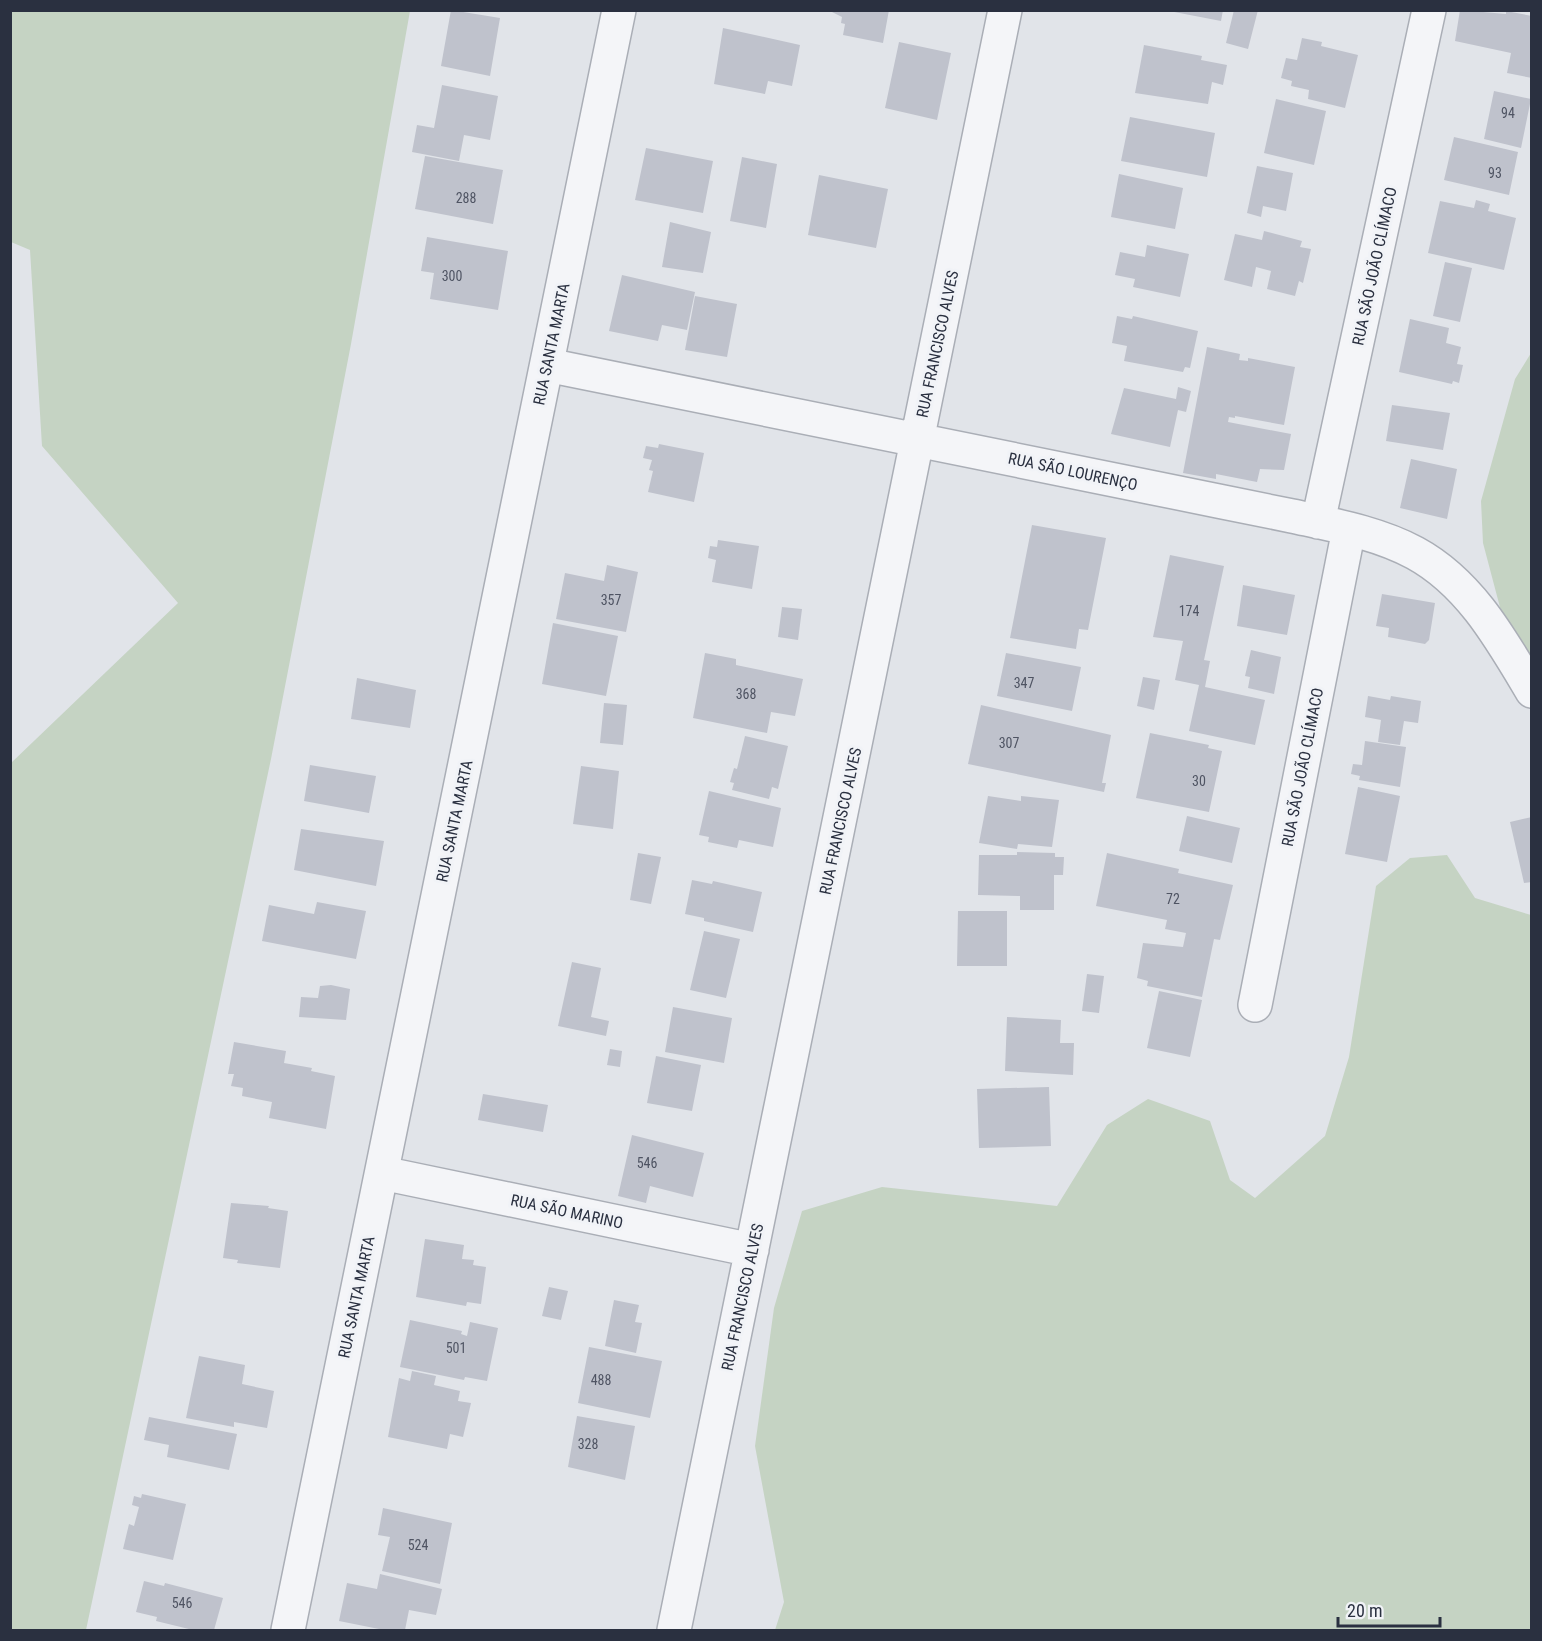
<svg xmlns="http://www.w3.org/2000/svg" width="1542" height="1641" font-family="'Roboto Condensed',sans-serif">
<rect width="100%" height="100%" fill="#e1e4e9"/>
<!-- green -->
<path fill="#c5d3c3" d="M11 10 410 11 351 344 271 759 86 1630H11V763L178 603 42 446 30 250 11 242Z
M1531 353V670L1506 630 1483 543 1481 501 1515 379Z
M1447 855 1475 898 1531 915V1630H775L784 1602 755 1446 774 1308 802 1211 882 1187 1057 1206 1107 1125 1148 1099 1210 1121 1230 1180 1255 1198 1325 1136 1349 1057 1376 886 1410 858Z"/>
<!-- building -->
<path fill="#bfc2cc" d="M451 10 500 18 490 76 441 66Z
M828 10H889L883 43 843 35 845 24 841 23 842 17Z
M1164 10H1223L1221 21Z
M1234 10H1258L1248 49 1226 43Z
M1460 10 1506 14V11L1532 16V78L1507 73 1511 53 1455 41Z
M723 28 800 45 792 86 768 81 765 94 714 84Z
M1302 38 1322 42 1321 46 1358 55 1345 108 1308 99 1309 90 1291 86 1292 81 1281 78 1286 58 1297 60Z
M899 42 951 53 937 120 885 108Z
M1144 45 1202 56 1201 60 1227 65 1223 85 1212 82 1208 104 1135 93Z
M442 85 498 96 490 140 464 135 459 161 412 152 417 125 434 128Z
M1494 91 1531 99 1521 148 1484 139Z
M1276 99 1326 111 1314 165 1264 153Z
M1130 117 1215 133 1207 177 1121 161Z
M1454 137 1518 152 1509 195 1444 180Z
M646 148 713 161 703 213 635 200Z
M425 156 503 170 493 224 415 209Z
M742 157 777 164 766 228 730 221Z
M1257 166 1293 173 1286 211 1263 206 1261 217 1247 213Z
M1119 174 1183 188 1175 229 1111 217Z
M819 175 888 189 876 248 808 235Z
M1476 200 1490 204 1488 211 1516 218 1504 270 1428 253 1440 201 1474 208Z
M670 222 711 232 703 273 662 267Z
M1264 231 1302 241 1300 247 1311 249 1303 283 1299 281 1295 296 1267 289 1271 271 1256 267 1252 287 1224 280 1235 234 1262 240Z
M427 237 508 251 498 310 430 299 434 273 421 271Z
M1147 245 1189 254 1180 297 1133 287 1135 279 1115 275 1120 252 1145 257Z
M1445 262 1472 268 1460 322 1433 316Z
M622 275 695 292 687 330 662 325 658 341 609 331Z
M695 296 737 304 727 357 685 350Z
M1117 316 1132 319 1133 316 1198 331 1190 368 1185 367 1183 372 1124 361 1127 346 1112 343Z
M1410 319 1449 328 1446 343 1461 347 1457 364 1463 365 1459 383 1453 381 1452 384 1399 372Z
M1207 347 1240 354 1239 360 1248 361V358L1295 367 1284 425 1235 416V418L1229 417 1228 422 1291 434 1284 470 1260 469 1257 482 1216 474V479L1183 473Z
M1178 387 1191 391 1186 412 1178 410 1170 447 1111 434 1124 388 1176 399Z
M1392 405 1450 413 1443 450 1386 441Z
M659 444 704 453 694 502 648 492 653 471 649 470 652 460 643 458 646 446 658 448Z
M1411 459 1457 469 1447 519 1400 508Z
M1032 525 1106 538 1088 630 1079 629 1076 649 1010 638Z
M718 540 759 546 752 589 712 582 716 560 708 558 710 546 717 547Z
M1170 555 1224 566 1204 660 1210 661 1205 687 1265 700 1255 745 1189 731 1199 685 1175 680 1183 641 1153 637Z
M607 565 638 572 626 632 556 619 565 573 604 581Z
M1243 585 1295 595 1287 635 1237 626Z
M1382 594 1435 603 1429 640 1425 644 1388 637 1389 628 1376 626Z
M782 607 802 609 798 640 778 637Z
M553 623 618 636 606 696 542 684Z
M1251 650 1281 657 1274 694 1248 688 1250 677 1245 676Z
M705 653 736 659V665L803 679 795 716 771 712 767 733 693 718Z
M1006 653 1081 667 1072 711 997 696Z
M1143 677 1160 680 1154 710 1137 706Z
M357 678 416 690 410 728 351 719Z
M1368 696 1390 700 1391 696 1421 701 1418 723 1404 721 1400 745 1378 742 1381 720 1365 717Z
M604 703 627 705 623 745 600 743Z
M981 705 1111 735 1102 783H1106L1104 792 968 764Z
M1150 733 1209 745 1208 748 1222 751 1209 812 1136 798Z
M745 736 788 746 778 789 772 787 769 799 732 790 734 783 730 782 734 768 737 769Z
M1365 741 1406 747 1400 787 1359 780 1360 776 1351 774 1353 764 1362 765Z
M310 765 376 776 369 813 304 801Z
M581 766 619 771 613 829 573 824Z
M1358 787 1400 796 1387 862 1345 854Z
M709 791 781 808 773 847 739 840 737 848 708 842 709 837 699 835Z
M988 796 1021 801V796L1059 800 1052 847 1018 844 1017 849 979 843Z
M1187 816 1240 828 1232 863 1179 851Z
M1532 817V882L1524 883 1510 822Z
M301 829 384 841 376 886 294 870Z
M1017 852 1055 853V857H1064L1063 875H1054V910H1020V896L978 895 979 855H1017Z
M638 853 661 857 651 904 630 900Z
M1107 853 1179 869 1178 873 1233 885 1220 940 1214 939 1202 997 1147 986 1148 981 1137 978 1143 943 1183 947 1186 933 1165 929 1167 920 1096 906Z
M692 880 712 884 713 881 762 892 753 932 704 921V918L685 914Z
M317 902 366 911 356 959 262 941 269 905 314 914Z
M958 911H1007V966H957Z
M704 931 740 939 726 998 690 990Z
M572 962 601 968 591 1017 609 1021 606 1036 558 1026Z
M1087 974 1104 976 1099 1013 1082 1011Z
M331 985 350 989 346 1020 299 1017 301 997 318 998 320 986Z
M1159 991 1202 1000 1190 1057 1147 1048Z
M673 1007 732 1018 724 1063 665 1052Z
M1007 1017 1061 1020 1060 1043H1074L1073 1075 1005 1071Z
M234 1042 286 1051 284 1063 312 1068 311 1071 335 1076 326 1129 269 1118 272 1102 242 1096 243 1088 231 1086 234 1074H228Z
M610 1049 622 1051 620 1067 607 1065Z
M656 1056 701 1065 692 1111 647 1103Z
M1049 1087 1051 1146 979 1148 977 1089Z
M483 1094 548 1105 543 1132 478 1120Z
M632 1135 704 1153 693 1197 650 1186 646 1203 618 1196Z
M231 1203 269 1206 268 1208 288 1211 280 1268 237 1263 238 1260 223 1258Z
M425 1239 464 1245 462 1259 474 1260 473 1265 486 1267 481 1304 467 1302 466 1306 416 1297Z
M549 1287 568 1291 561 1320 542 1316Z
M614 1300 639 1305 635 1322 642 1323 636 1353 605 1346Z
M410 1320 462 1331 461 1334 467 1336 470 1322 498 1328 487 1381 465 1377 464 1380 400 1367Z
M589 1347 662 1361 650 1418 578 1403Z
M199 1356 245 1365 242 1384 274 1391 267 1428 234 1422V1427L186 1418Z
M412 1371 436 1376 434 1385 460 1391 458 1401 471 1403 463 1437 450 1434 447 1449 388 1437 399 1378 410 1381Z
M577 1416 635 1426 625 1480 568 1467Z
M149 1417 237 1434 229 1470 167 1457 169 1445 144 1440Z
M142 1494 186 1504 173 1560 123 1549 129 1524 134 1526 139 1507 132 1505 134 1496 141 1498Z
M383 1508 452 1523 440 1584 382 1571 390 1537 378 1535Z
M380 1574 442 1589 436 1615 409 1610 405 1630H384L339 1621 347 1583 377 1589Z
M144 1581 164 1586 165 1583 223 1598 214 1630H193L156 1621 157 1617 136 1612Z"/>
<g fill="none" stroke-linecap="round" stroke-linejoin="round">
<defs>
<path id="minor" d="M547 365C748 405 949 445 1149 487 1197 497 1244 506 1292 516 1333 525 1378 533 1415 553 1470 583 1501 639 1532 691
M1318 522 1429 10
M1255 1005 1349 529
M382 1173 752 1250
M288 1630 619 10
M674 1630 1005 10"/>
</defs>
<!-- minor casing -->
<use href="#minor" stroke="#aaaeb6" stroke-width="36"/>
<!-- minor -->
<use href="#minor" stroke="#f4f5f8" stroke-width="33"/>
</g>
<g text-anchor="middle" stroke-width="6" stroke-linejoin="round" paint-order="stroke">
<!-- number labels -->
<g font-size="14" fill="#4f5463">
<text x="1508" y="118">94</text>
<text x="1495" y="178">93</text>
<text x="466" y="203">288</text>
<text x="452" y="281">300</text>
<text x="611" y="605">357</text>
<text x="1189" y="616">174</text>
<text x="1024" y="688">347</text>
<text x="746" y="699">368</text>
<text x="1009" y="748">307</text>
<text x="1199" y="786">30</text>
<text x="1173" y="904">72</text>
<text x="647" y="1168">546</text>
<text x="456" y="1353">501</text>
<text x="601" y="1385">488</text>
<text x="588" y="1449">328</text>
<text x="418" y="1550">524</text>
<text x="182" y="1608">546</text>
</g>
<!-- street labels -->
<g font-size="16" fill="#2a3040" stroke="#f1f3f7">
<text transform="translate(1374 266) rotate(-78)" y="6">RUA SÃO JOÃO CLÍMACO</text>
<text transform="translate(551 344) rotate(-78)" y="6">RUA SANTA MARTA</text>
<text transform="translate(937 344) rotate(-78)" y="6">RUA FRANCISCO ALVES</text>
<text transform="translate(1073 471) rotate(12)" y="6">RUA SÃO LOURENÇO</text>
<text transform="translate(1302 767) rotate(-79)" y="6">RUA SÃO JOÃO CLÍMACO</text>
<text transform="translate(454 821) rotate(-78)" y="6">RUA SANTA MARTA</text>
<text transform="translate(840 821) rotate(-78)" y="6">RUA FRANCISCO ALVES</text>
<text transform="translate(567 1211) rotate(12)" y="6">RUA SÃO MARINO</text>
<text transform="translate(356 1297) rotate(-78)" y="6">RUA SANTA MARTA</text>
<text transform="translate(742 1297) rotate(-78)" y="6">RUA FRANCISCO ALVES</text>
</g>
</g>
<!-- border -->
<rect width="1542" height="1641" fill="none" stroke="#2a3040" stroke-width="24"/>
<!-- scale -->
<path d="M1338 1617v9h102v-9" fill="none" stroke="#2a3040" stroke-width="3"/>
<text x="1347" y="1617" font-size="18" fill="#2a3040" stroke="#f1f3f7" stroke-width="4.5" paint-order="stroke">20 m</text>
</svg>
